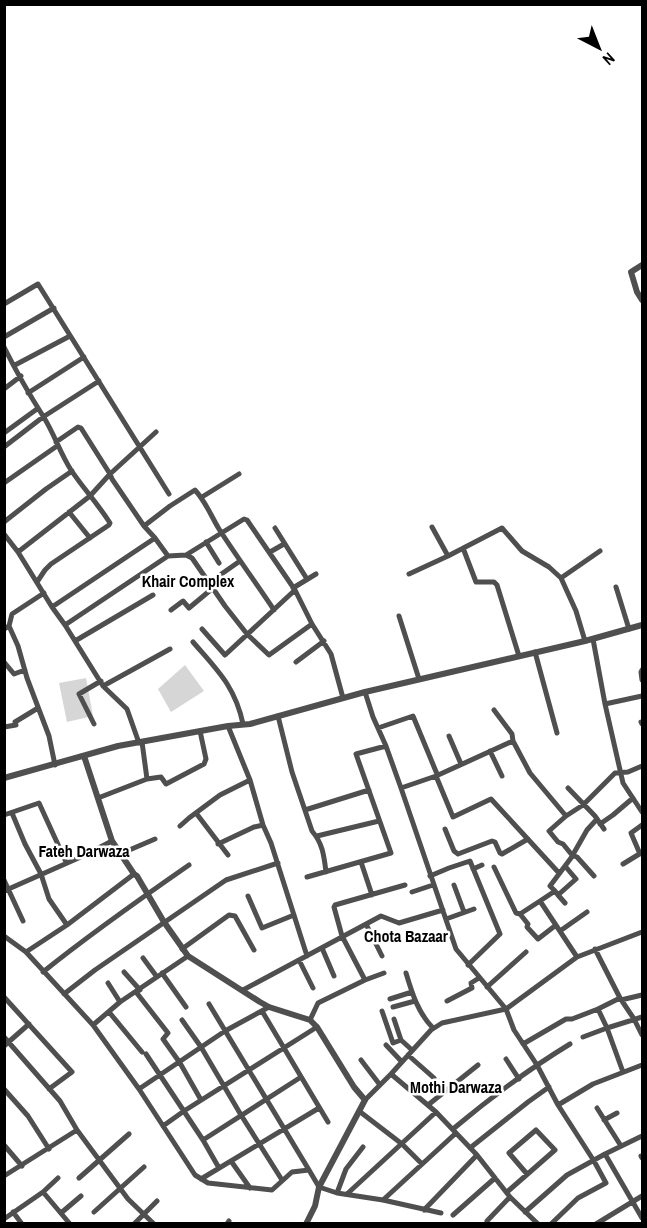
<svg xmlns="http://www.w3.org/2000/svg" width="647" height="1228" font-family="'Archivo Narrow',sans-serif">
<rect width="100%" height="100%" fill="#fff"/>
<!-- green -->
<path fill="#d6d6d6" d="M185 665 204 691 171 712 158 689Z
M86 678 93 716 67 722 59 683Z"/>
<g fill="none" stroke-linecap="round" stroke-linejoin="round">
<!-- minor -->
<path stroke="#4f4f4f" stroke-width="5" d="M4 304 38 284 169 494
M4 337 54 308
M4 347C16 371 29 394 43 416 54 433 60 453 71 470 83 488 98 504 110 523L109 525 51 564 45 570 37 582
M15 365 70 336
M4 389 21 376
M28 393 84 357
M4 433 37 409
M56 442 78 427 81 428 110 474 112 479 144 526 155 538 168 556
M4 447 43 417 99 381
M4 483 57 446
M202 497 239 474
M69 512 90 538
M4 522 46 489 72 471
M144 526 170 506 195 490C206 502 211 516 219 529 237 557 256 583 274 610
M432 527 448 556
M275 528 307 579
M4 534 18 552 52 607 65 625 103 686 127 709 139 743
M206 542 219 563
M463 548 476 582H494L497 585 519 656
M18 552 90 496 110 474 156 432
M270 552 284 544
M186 555 192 558 225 606 247 634 269 655 312 624
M409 574 448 556 502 528 522 551 549 567 561 578 576 611 585 641
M220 575 240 561
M561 578 600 551
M616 587 629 629
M293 588 316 574
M52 607 155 538
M171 610 183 601 189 608 213 588
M399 616 419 679
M65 625 168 556 186 555 244 519 247 520 295 590 312 624 331 654 343 698
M9 626 18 646 27 678 49 736 55 765
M4 629 9 626 12 614 44 593
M202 629 225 655 295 590
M593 639 605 704 623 783 642 812
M75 641 153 595
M193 642C217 670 235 686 243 724
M535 652 557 733
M4 662 14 674 25 670
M296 662 324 641
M642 670 641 672 642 680
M103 686 170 649
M365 692 373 717 386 746 401 788 456 949 506 1009 514 1030 537 1065 558 1105 594 1161 606 1183 578 1198 551 1224
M605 704 642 696
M494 710 512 734 513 741 530 773 566 816 583 805 615 773 628 772 642 766
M278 716 292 772 312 831C323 844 324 856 326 872
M641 722 642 724
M94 724 79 694 101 681
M228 726 250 780 263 825 271 843 307 956
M4 727 16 725 15 722 38 708
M378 728 413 716 437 774
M449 736 461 764
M142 742 147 779
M490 751 502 776
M436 776 453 817 491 799 559 873
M401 788 436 776 513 741
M568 788 595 816 604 829
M98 798 147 779 161 777 166 784 204 764 206 759 200 731
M305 810 369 790
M12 813 25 844 41 874 49 899 67 925
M196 813 228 855
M4 815 39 803 66 862
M566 816 549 831 558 842 563 844 572 855 577 857 594 876
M600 824 613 815 633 798
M180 826 189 818 220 795 250 780
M445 829 454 851 458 854 492 841 495 842 500 853 502 854 528 839
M317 836 379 821
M218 844 254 827 263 825
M120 854 155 839
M640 854 631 833 642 825
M361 862 372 895
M623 864 641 853
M494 867 516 913 520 914
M473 869 482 865
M430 876 449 868 470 861 500 934 468 965
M307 877 391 853 356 754 386 746
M4 880 23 921
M454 885 464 912
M4 891 83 856 112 841
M555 891 558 895 576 879 565 866
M412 892 433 885
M558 895 565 903
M248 896 262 928 294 915
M540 901 520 914 528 924 527 927 538 939 556 925
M446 919 474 909
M366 924 382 956
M560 931 587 912
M4 936 26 952 93 1025 139 1089 195 1175 208 1183 272 1190 292 1172 309 1170 319 1187 337 1193 383 1200 441 1213
M322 948 334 976
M182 949 229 915 235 916 254 950
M595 949 620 998 634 1019 642 1035
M26 952 67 925 134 874
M577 957 540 901 555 891 550 886 571 858 587 830 597 819
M143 958 157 977
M299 960 313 988
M43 972C90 934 140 899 189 865
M124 972 140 990
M162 973 186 1007
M406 973C412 993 418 1013 433 1028
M365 980 342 936 334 907 335 905 405 885
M108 983 120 1002
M487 987 526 952
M243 990 381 916 399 923 443 910
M136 992 168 1033 163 1039 180 1063 201 1100
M64 994 95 970 226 880 278 863
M4 997 72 1072 49 1089
M620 998 598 1009 607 1028 623 1072
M390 999 412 992
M621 1000 642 995
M447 1001 470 989 472 988 471 983 479 978
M209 1004 309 1170
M393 1007 415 1001
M262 1011 328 1122
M382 1011 393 1043 401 1040
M109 1012 142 1052
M394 1019 401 1040 412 1050
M182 1020 201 1047 241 1115 282 1180
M310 1020 318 1003 365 980 384 973
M93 1025 120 1002 188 956
M4 1037 60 1101 77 1130 128 1199 154 1224
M583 1037 607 1028 642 1017
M523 1044 566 1019H572L598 1009
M386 1045 402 1062
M4 1046 29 1024
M146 1054 203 1140 219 1168
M408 1055 434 1078
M506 1059 519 1079
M361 1060 380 1085
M391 1074 436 1112 456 1133 477 1155 510 1197 538 1224
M4 1089 28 1116 49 1149
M139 1089 225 1031 269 1007
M365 1100 391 1074 431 1030 442 1023 506 1009 577 957 642 932
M428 1105 478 1065
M558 1105 593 1084 642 1065
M597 1108 621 1146
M359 1111 402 1144 422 1164
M604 1120 617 1113
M163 1126 184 1111 317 1027
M453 1129C490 1098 529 1069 570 1044
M203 1140 301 1077
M4 1145 22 1166
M470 1148 528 1102 549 1087
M605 1154 642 1218
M641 1156 642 1158
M231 1161 250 1188
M4 1176 77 1130
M79 1178 129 1134
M201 1179 319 1108
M43 1192 58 1178
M507 1192 555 1150 536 1130 509 1153 527 1174
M337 1193 346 1169 363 1147
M347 1194 436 1112
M383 1200 456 1133
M424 1210 477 1155
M13 1212 22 1224
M94 1212 144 1167
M525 1212 567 1175 605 1154 642 1136
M61 1213 81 1196
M453 1215 495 1178
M4 1219 43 1192 70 1224
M487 1221 510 1197
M134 1224 157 1201
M227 1224 229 1221
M596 1224 642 1196"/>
<!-- tertiary -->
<path stroke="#4f4f4f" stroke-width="6" d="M642 265 631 272 637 292 642 300
M84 756 112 841 134 874 137 876 164 922 188 956 260 1002 269 1007 310 1020 317 1027 354 1087 365 1100 319 1187 315 1206 306 1224
M4 778 118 746 228 726 250 724 365 692 585 641 642 625"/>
</g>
<g text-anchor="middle" stroke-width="5" stroke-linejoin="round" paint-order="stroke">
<!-- neighbourhood labels -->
<g font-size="16" font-weight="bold" fill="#000" stroke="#fff">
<text x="188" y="587">Khair Complex</text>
<text x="84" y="857">Fateh Darwaza</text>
<text x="406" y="942">Chota Bazaar</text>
<text x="456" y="1093">Mothi Darwaza</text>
</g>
</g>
<!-- border -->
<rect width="647" height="1228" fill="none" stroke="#000000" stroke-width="12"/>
<!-- north arrow -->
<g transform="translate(599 48) rotate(138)" stroke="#ffffff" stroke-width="4.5" paint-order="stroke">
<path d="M0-4.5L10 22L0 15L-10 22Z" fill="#000000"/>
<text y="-9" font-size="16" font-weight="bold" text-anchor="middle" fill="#000000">N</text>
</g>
</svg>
